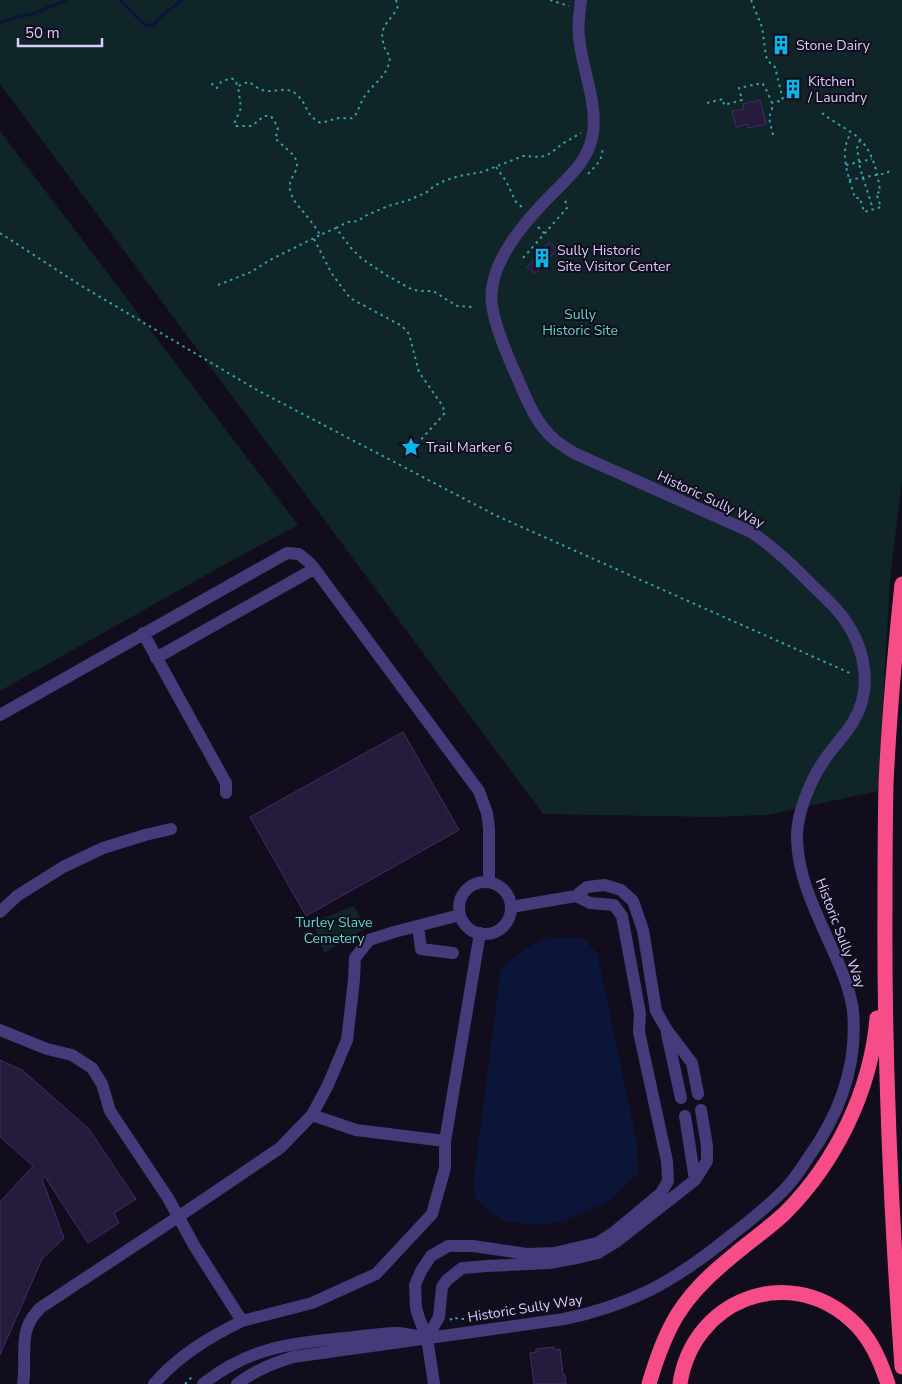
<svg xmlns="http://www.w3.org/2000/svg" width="902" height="1384" font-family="'Nunito Sans',sans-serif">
<rect width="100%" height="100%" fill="#120d1d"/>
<!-- green -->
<path fill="#102527" d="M0 0H902V479L890 580 878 791 767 815 712 817 543 814 0 84Z
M0 131 298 525 229 562 0 691Z
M354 906 366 928 324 953 313 922Z"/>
<!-- water -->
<path fill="#0b1538" d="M565 937 584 939 597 953 637 1143 638 1174 610 1201 560 1222 533 1225 507 1222 488 1211 476 1199 473 1184 501 968 521 952 541 940Z"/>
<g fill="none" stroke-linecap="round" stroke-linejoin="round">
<!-- stream -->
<path stroke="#0b1538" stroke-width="3" d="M120 0 121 2 134 14 138 19 146 26 154 24 159 18 182 0
M0 22 35 13 66 0"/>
</g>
<!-- building -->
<path fill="#261a3d" stroke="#412d68" d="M784 35 788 52 778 55 773 38Z
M796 79 800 96 789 98 785 81Z
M760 100 766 124 748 128 747 124 736 127 732 111 744 109 743 104Z
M549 242 557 249 535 274 527 267Z
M403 732 459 830 306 916 250 817Z
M0 1060 22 1070 88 1128 136 1199 114 1213 119 1223 88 1243 45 1177 42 1179 64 1238 42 1259 0 1355V1202L33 1166 0 1137Z
M554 1347V1350L560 1349 563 1375H565L566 1384H534L530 1353 536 1352V1349Z"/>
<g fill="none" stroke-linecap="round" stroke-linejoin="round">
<!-- path -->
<path stroke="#33a0a9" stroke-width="2" stroke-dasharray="2.5 4" stroke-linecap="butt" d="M396 0 398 6C392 21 379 24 383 42 384 48 386 52 390 56 389 78 371 83 362 101 359 106 357 116 352 118 349 119 344 118 340 118 333 119 328 121 321 123 304 115 309 105 296 94 286 85 273 94 262 90 257 88 253 84 248 82L238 86 241 108 234 124 236 126H252L264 116H271C276 125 281 127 275 138 281 145 293 152 296 160 301 173 285 178 291 193 294 204 303 210 309 219 313 224 317 229 320 235L336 228 351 248 361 258 386 275 411 289 419 291H433L457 306 473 307
M550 0 569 6
M751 0 762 27 766 56 768 61 775 67 783 100 772 103
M212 83 213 86 217 88 221 82 231 78 235 80 237 85
M707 103 723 99 724 105 742 100 739 88 762 83 765 87 772 103V109L769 118 773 135
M822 113C832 121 844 127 855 135 872 148 878 172 880 192L876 193 881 207 864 212 860 198H855C849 177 838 153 851 133
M860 140 857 148 860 168 873 209
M846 165 872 159
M496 167 506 181 516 202 523 208
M588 174C596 165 604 159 602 147
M849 180 887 173 889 171
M538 227 544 233
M336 228 348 222 358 221 365 216 388 206 409 200 427 192 434 186 444 181 459 176 482 172 523 156 541 157 551 153 562 144 581 133
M0 233 80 285 257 390 497 516 852 674
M314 239 332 274 350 298 402 326 409 334 419 372 442 405 445 413 417 444
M523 258 567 208 565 199 566 198
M218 285 251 272 270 260 320 235
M450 1320 454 1317 458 1319H471
M185 1384 192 1377"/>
<!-- minor -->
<path stroke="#453a7a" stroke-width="12" d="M143 633 226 783V793
M156 658 314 569
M0 715 287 553 299 554 311 564 479 791 487 813 489 828V882
M459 908a26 26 0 1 1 52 0a26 26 0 1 1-52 0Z
M576 896 590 903 614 905 622 916 640 1013 639 1032 667 1161 668 1181 661 1193 613 1233 597 1243 554 1253 527 1254 473 1246H448L431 1256 421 1271 415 1285 416 1308 419 1318 427 1338 439 1317 442 1287 447 1280 462 1268 487 1266 549 1263 577 1258 598 1253 616 1242 695 1180 707 1161V1146L701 1110
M511 907 576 896 587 887 605 885 621 890 633 901 643 930 656 1011 667 1030 692 1063 698 1094
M0 912 17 896 63 867 103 848 145 835 171 829
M418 926 421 949 453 953
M0 1030 47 1049 72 1055 92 1068 102 1084 110 1111 168 1198 195 1247 242 1321C208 1338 179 1355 154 1384
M667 1034 681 1098
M312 1115 328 1085 347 1040 354 980 355 958 369 940 394 932 460 915
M685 1116 695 1180
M242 1321 312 1303 376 1274 432 1214 445 1168V1141L480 933
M427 1338 434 1384
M23 1384C26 1367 22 1349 26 1332 28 1322 34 1315 40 1308L178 1217 280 1148 312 1115 356 1130 445 1141
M203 1384C250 1347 288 1344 345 1338 360 1337 384 1332 399 1333 405 1334 411 1335 417 1336
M237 1384C254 1371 273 1363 293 1357L564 1319C593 1313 619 1305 646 1292 678 1277 706 1256 734 1233 751 1220 768 1206 784 1190 793 1181 801 1169 808 1158 839 1115 858 1066 853 1011 850 988 840 966 830 944 815 910 798 877 797 839 796 814 811 779 825 759 834 746 845 735 853 722 875 686 864 641 837 610 829 601 820 593 812 585 793 566 774 547 751 532L574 453C568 449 561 445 555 440 533 422 524 391 512 366 504 346 495 326 492 305 486 264 527 219 554 192 570 176 587 161 592 138 599 110 584 73 580 45 577 29 579 16 581 0"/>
<!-- highway -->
<path stroke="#f64d88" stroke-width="15" d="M902 584C895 651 889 717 886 784 885 825 885 866 885 907 884 1060 891 1214 902 1367
M649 1384C666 1326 682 1297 729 1259 747 1243 767 1230 785 1213 836 1162 871 1090 877 1018
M680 1384C692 1301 786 1263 850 1319 870 1336 880 1360 888 1384"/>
</g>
<!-- icons -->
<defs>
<symbol id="building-bare" viewBox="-9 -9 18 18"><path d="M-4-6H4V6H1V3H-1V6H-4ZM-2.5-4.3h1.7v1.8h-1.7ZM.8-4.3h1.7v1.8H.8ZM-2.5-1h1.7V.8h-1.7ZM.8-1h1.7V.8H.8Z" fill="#0cb5e8" stroke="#120d1d" stroke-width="2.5" paint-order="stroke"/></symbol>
<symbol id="sight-bare" viewBox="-9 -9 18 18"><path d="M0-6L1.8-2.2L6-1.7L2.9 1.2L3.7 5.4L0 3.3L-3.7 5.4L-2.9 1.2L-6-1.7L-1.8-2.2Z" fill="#0cb5e8" stroke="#120d1d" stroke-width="2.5" paint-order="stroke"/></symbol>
</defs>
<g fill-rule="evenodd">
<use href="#building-bare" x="767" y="31" width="28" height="28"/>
<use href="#building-bare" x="779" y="75" width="28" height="28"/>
<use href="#building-bare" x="528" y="244" width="28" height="28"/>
<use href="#sight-bare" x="397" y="433" width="28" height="28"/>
</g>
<g text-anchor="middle" stroke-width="4" stroke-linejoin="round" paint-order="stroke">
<!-- poi labels -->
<g font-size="14" fill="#d8ccfc" stroke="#120d1d" text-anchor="start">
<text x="796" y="50">Stone Dairy</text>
<text x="808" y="86">Kitchen<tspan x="808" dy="16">/ Laundry</tspan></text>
<text x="557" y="255">Sully Historic<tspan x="557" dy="16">Site Visitor Center</tspan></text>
<text x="426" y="452">Trail Marker 6</text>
</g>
<!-- park labels -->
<g font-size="14" fill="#5dd7c9" stroke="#120d1d">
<text x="580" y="319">Sully<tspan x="580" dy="16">Historic Site</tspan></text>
<text x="334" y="927">Turley Slave<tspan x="334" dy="16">Cemetery</tspan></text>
</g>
<!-- street labels -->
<g font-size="14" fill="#d8ccfc" stroke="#120d1d">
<text transform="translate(711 499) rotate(25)" y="5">Historic Sully Way</text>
<text transform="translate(841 933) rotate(69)" y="5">Historic Sully Way</text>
<text transform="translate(525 1308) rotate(-9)" y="5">Historic Sully Way</text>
</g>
</g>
<!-- scale -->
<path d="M18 38v8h84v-8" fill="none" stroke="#d8ccfc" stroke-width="2.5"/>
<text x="25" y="38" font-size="15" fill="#d8ccfc" stroke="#120d1d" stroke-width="4" paint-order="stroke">50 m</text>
</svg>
